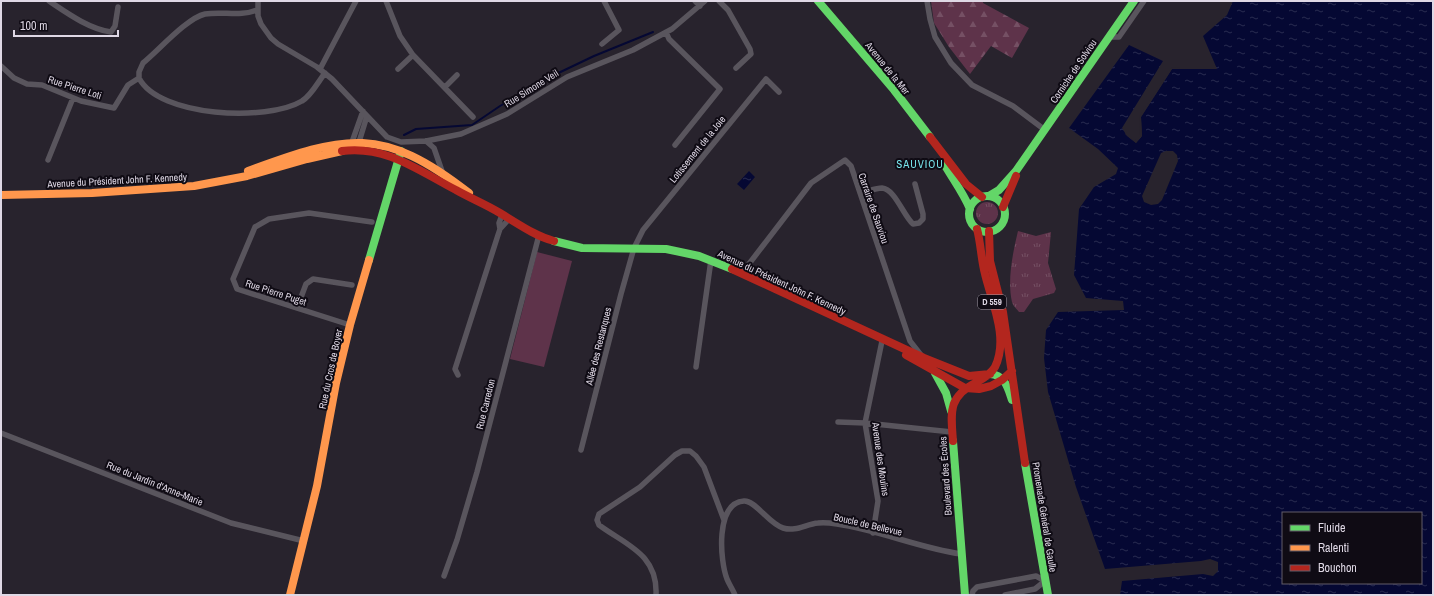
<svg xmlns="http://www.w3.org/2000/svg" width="1434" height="596" font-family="'Archivo Narrow',sans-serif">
<defs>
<pattern id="grass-tufts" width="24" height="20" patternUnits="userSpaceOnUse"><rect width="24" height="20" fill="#5e334a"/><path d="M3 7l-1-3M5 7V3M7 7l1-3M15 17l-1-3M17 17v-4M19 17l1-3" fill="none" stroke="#755064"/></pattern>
<pattern id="forest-firs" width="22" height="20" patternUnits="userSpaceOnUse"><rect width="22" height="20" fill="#5e334a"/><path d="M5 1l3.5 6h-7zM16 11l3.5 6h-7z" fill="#755064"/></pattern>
<pattern id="water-ripples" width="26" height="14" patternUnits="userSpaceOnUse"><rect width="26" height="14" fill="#050833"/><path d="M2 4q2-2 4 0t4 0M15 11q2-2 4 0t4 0" fill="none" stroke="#292b50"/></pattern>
</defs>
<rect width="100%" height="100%" fill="#28232d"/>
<!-- grass -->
<path fill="url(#grass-tufts)" d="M976 213a11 11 0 1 1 22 0a11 11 0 1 1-22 0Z
M1018 231 1036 236 1051 232 1048 263 1056 289 1054 293 1033 299 1024 312H1019C1017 309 1013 306 1012 302 1007 280 1013 252 1018 231Z"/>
<!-- forest -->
<path fill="url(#forest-firs)" d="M931 1H983V3L1029 28 1012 58 991 46 970 74 949 47 934 23Z"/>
<!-- pitch -->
<path fill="#5e334a" d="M537 252 572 261 544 367 510 359Z"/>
<!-- water -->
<path fill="url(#water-ripples)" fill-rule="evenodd" d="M1233 1H1433V595H1120L1122 581 1203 574 1213 576 1218 571V562L1210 559 1201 561 1105 569 1076 487 1048 392 1044 358 1046 330 1058 312 1124 310 1123 301 1086 298 1074 275 1079 209 1094 187 1116 174 1118 168 1098 149 1069 128 1129 45 1163 61 1122 128 1127 136 1136 143 1142 136 1141 117 1172 69H1217L1203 36 1227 15ZM1283 513H1421V583H1283Z
M749 171 755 177 744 190 737 184Z"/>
<!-- pier -->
<path fill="#28232d" d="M1179 67 1180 69H1172L1141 117 1142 136 1136 143 1125 134 1127 132 1136 140 1140 135 1139 116 1171 68Z
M1166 151H1173L1177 155 1178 161 1162 200 1158 204 1151 205 1144 202 1142 196 1161 153Z"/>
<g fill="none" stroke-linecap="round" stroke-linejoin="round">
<!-- stream -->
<path stroke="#050833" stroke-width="2" d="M404 135 416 129 472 125 500 106 550 77 594 56 653 32"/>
<!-- street -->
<path stroke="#59555d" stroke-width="5.5" d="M49 1C67 13 89 29 111 32L115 26 118 7
M258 1V16L261 24 271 38 278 44 317 67 332 79 387 137 401 142 426 141 461 134 507 114 567 77 633 50 672 29 705 1
M386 1 400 36 413 55 473 117
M695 1 700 6
M719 1 728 10 750 49 751 54 736 68
M927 1 930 19 935 37 951 63 972 85 1013 106 1045 130
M666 32 669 39 720 89 675 145
M1109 37H1119L1144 1
M602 44 619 30 604 1
M1 66 14 78 27 84 42 85 81 101 114 108 128 85 139 78C159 117 267 122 302 101 311 96 318 82 325 73
M320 69 356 1
M398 69 413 55
M139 78V72L143 63C159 50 187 18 205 14 223 11 240 17 257 10
M445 87 457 75
M363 111 352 142 355 145 364 149
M426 141 434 148 443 174
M357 144 359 142 367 116
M48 160 73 98
M860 193C867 192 875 188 882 188 895 189 903 215 913 224L919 223 923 219V214L915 184
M500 229 499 223 502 215
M742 273 811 183 845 160 851 166 910 341 921 355
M297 308 306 284 313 279 352 285
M350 325 237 289 233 279 255 227 269 219 309 213 372 222
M696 367 711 260
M458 375 455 369 498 235 500 229 509 219
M838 422 865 423 952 432
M1 433 231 523 304 541
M581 450 621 294 634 248 643 230 766 79 779 92
M873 533 878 501 865 423 882 341
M444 576 457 540 477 472 539 235
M656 595C658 554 626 545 599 525L597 520 599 514 640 487 675 455 682 451H690L696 456 704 467 724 520
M735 595C733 590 729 584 727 579 720 561 715 503 744 501 755 500 769 524 783 528 796 532 806 524 818 523 824 522 831 523 837 524 879 530 919 548 961 554
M972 595 973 591 977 587 1036 576 1045 581 1035 589 1005 595"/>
<!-- fast -->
<path stroke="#63d668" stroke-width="8" d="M818 1 894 90 930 137
M943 162C952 178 963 192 970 209
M989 196 999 190 1016 171 1134 1
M969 214a18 18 0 1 1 36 0a18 18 0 1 1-36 0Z
M554 241 582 248 666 249 699 256 732 269
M369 260 401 151
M935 373 946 393 951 411
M990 374C1005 375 1008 388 1012 400
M953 441 965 595
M1025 463 1048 595"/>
<!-- slow -->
<path stroke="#ff974d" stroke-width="8" d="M248 171C346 135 382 125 469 193
M1 195 92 193 194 186 247 176 307 159 342 151
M290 595 317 486 336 383 350 325 369 260"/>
<!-- jam -->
<path stroke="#b3261e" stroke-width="8" d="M930 137 966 184 982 197
M342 151C386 145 419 171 456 190 470 198 485 204 500 213 517 223 535 236 554 241
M1003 207 1016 176
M989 231 990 261 1003 312 1025 463
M732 269 924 358 969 376 990 374
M906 355 965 388 979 389 991 386 1002 380 1012 371
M953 441C951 413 947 397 977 382 984 378 991 374 995 367 1009 338 992 303 985 274 981 259 981 244 977 229"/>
</g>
<g text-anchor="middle" stroke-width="4" stroke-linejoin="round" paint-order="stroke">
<!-- shield labels -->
<rect fill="#0f0b14" stroke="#a19aa6" stroke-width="1" x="978" y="295" width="28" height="14" rx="3"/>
<g font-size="9" font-weight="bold" fill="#dfd8e5">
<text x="992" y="305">D 559</text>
</g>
<!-- street labels -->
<g font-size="10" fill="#dfd8e5" stroke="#0f0b14">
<text transform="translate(888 68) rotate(51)" y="4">Avenue de la Mer</text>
<text transform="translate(1073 71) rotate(-56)" y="4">Corniche de Solviou</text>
<text transform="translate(75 87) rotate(18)" y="4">Rue Pierre Loti</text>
<text transform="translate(531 88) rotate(-32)" y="4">Rue Simone Veil</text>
<text transform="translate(697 149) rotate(-51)" y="4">Lotissement de la Joie</text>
<text transform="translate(117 180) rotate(-3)" y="4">Avenue du Président John F. Kennedy</text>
<text transform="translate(874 208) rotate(71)" y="4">Carraire de Sauviou</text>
<text transform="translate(782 282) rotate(25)" y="4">Avenue du Président John F. Kennedy</text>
<text transform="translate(276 292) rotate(18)" y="4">Rue Pierre Puget</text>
<text transform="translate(598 346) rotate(-76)" y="4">Allée des Restanques</text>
<text transform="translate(330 369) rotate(-78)" y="4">Rue du Cros de Boyer</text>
<text transform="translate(485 404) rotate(-76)" y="4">Rue Carredon</text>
<text transform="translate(881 459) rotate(82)" y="4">Avenue des Moulins</text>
<text transform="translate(945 476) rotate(-94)" y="4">Boulevard des Écoles</text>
<text transform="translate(155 483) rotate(22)" y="4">Rue du Jardin d'Anne-Marie</text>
<text transform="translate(1045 517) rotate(81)" y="4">Promenade Général de Gaulle</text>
<text transform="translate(868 524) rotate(13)" y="4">Boucle de Bellevue</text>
</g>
<!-- neighbourhood labels -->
<g font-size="11" letter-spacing="1" fill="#78e4eb" stroke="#0f0b14">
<text x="920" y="168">SAUVIOU</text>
</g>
</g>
<!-- border -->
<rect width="1434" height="596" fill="none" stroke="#dfd8e5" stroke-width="4"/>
<!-- legend -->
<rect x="1282" y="512" width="140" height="72" fill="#0f0b14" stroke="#625d68"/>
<rect x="1290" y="525" width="20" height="6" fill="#63d668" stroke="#625d68"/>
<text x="1318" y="532" font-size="12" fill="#dfd8e5">Fluide</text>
<rect x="1290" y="545" width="20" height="6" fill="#ff974d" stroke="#625d68"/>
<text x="1318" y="552" font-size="12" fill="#dfd8e5">Ralenti</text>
<rect x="1290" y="565" width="20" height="6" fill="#b3261e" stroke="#625d68"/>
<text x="1318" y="572" font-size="12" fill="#dfd8e5">Bouchon</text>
<!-- scale -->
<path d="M14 30v6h104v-6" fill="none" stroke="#dfd8e5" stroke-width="2"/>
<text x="20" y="30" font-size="12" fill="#dfd8e5" stroke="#0f0b14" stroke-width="3" paint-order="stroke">100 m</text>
</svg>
